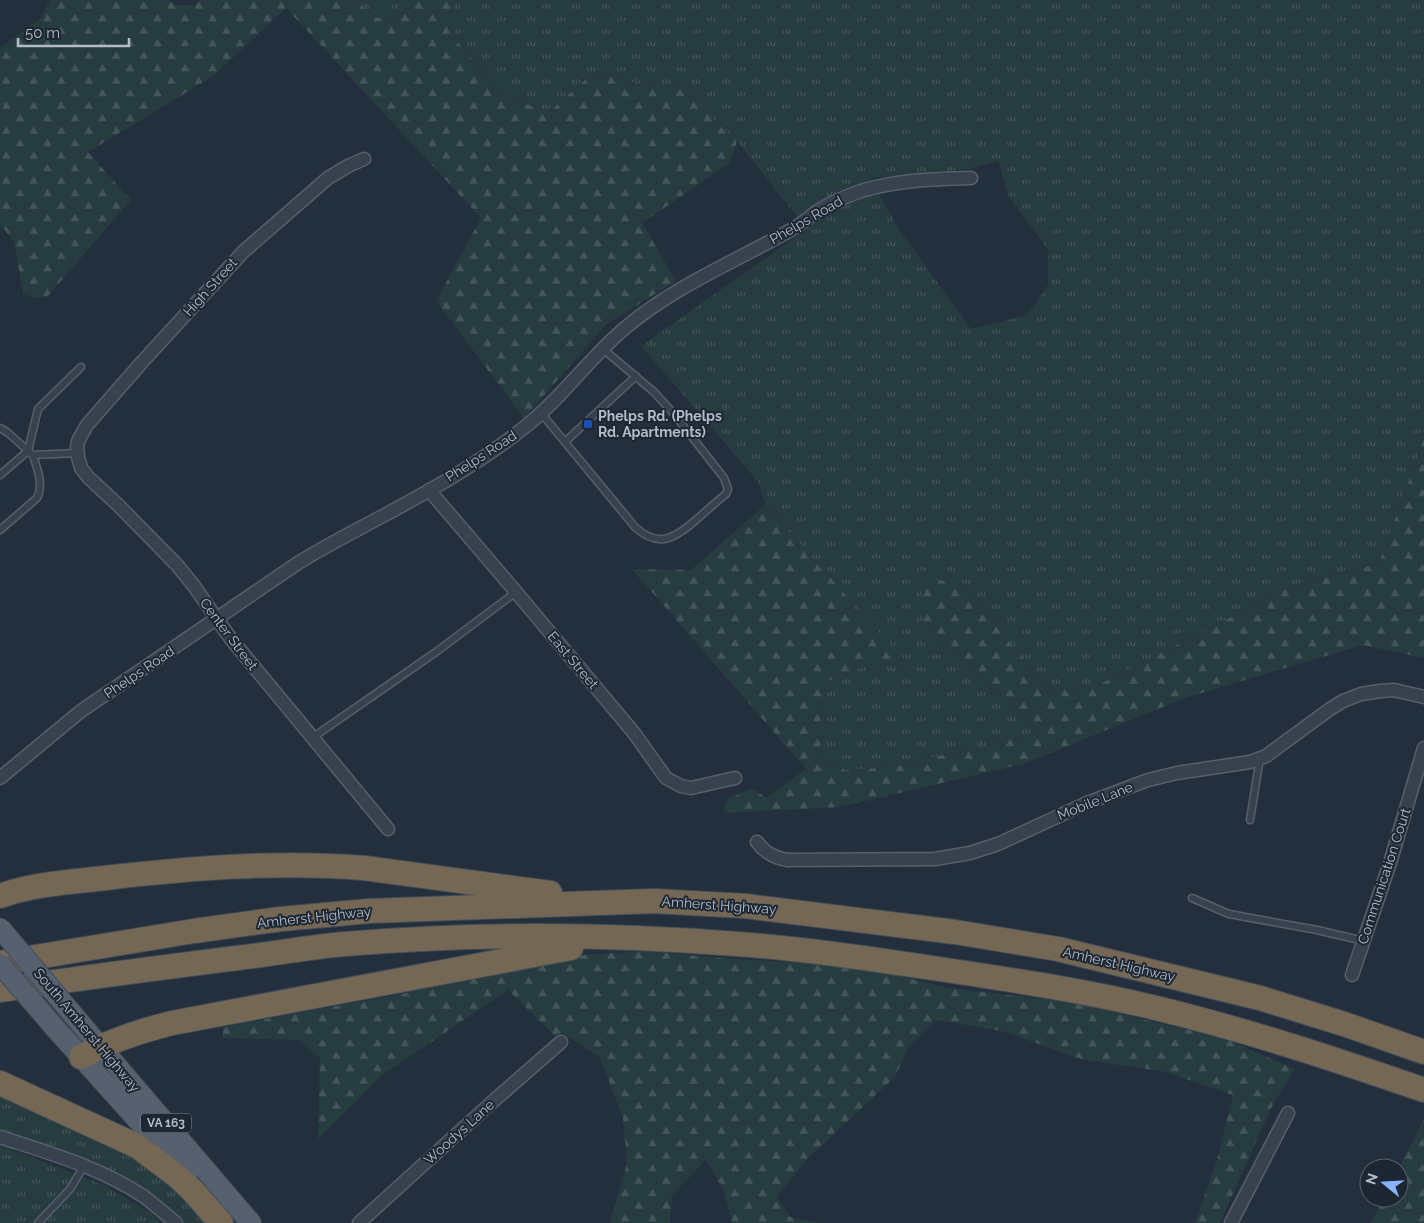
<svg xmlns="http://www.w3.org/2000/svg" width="1424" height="1223" font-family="Raleway,sans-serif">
<defs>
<pattern id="grass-tufts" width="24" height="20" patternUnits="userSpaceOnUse" patternTransform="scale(1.25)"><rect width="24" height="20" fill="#263c3f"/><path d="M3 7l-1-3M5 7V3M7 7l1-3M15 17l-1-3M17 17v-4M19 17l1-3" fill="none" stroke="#435659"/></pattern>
<pattern id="forest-firs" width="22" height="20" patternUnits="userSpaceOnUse" patternTransform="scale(1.25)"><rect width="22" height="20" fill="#263c3f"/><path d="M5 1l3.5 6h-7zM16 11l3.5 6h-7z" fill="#435659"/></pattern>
</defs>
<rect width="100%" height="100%" fill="#242f3e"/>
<!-- grass -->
<path fill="url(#grass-tufts)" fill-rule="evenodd" d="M355 0H398L399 17 377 18Z
M454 0H1424V438L1379 563 1288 588 1096 686 1050 691 960 581 926 626 1040 732 893 767 845 770 821 760 820 722 825 681 867 665 907 664 765 505 759 483 641 346 807 229 737 141 680 88 644 86 595 71 547 114 497 89 454 36ZM998 161 1009 197 1048 250V285L1027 315 971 329 897 226 870 178 970 169Z
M0 1088 142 1157 214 1223H185C169 1210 154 1196 136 1185 96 1159 46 1144 0 1130Z
M0 1145 106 1186 152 1214 161 1223H0Z"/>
<!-- forest -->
<path fill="url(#forest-firs)" d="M50 0H168L176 5H195L201 0H355L377 18 398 17V0H454V37L497 89 547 114 595 71 644 86 680 88 737 141 730 163 642 223 676 281 607 324 524 418 436 301 481 218 286 8 212 77 88 152 131 200 48 296 36 298 23 294 14 242 0 224V48L41 18Z
M1424 438V658L1363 645 1185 698 1023 764 840 807 724 813 728 799 752 788 766 798 806 769 632 569 691 570 765 505 908 664 867 665 825 682 820 722 821 760 845 770 893 767 1040 732 926 626 920 580 960 581 1050 691 1096 686 1288 588 1379 563Z
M645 951 732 959 852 965 950 988 1079 1003 1136 1018 1221 1037 1295 1069 1273 1104 1220 1223H1195L1217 1160 1233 1095 1166 1072 1081 1059 1002 1031 938 1020 909 1046 895 1077 807 1159 777 1197 790 1217 819 1223H732L723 1189 706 1160 672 1195 670 1223H610L627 1163 623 1118 600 1058 563 1033 555 1036 508 990 381 1076 318 1139 320 1058 299 1040 223 1038V1027L402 994 503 969 566 956Z
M1424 1119V1223H1371L1384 1198H1399V1168Z"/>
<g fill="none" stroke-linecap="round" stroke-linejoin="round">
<defs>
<path id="service" d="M541 413 635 527C659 549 675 538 696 520 706 511 716 502 726 494L728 489 724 478 674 414 654 392 603 349
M0 428 7 432 33 455 78 453
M566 441 636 376
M0 475 28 451 38 409 81 367
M0 530 37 498C44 484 37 469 33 455
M312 738 436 652 516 592
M1250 820 1260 758
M1192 898 1229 914 1317 930 1364 941
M38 1223 70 1189 84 1166"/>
<path id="minor" d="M364 159 348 166 328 178 243 252 143 361 87 425 79 439 77 446 78 457 81 468 88 477 119 506 177 565 194 586 231 639 388 829
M429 490 516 592 634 733 666 778 681 786 691 788 735 778
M0 778 81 711 298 563C325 546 353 532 381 517 431 490 482 462 526 426 563 397 589 358 625 328 673 287 734 262 789 231 799 226 808 218 818 211 831 202 847 196 861 191 897 180 934 179 971 178
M757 842C765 853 774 858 788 860L935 859 970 853 998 844 1087 803 1148 780 1177 773 1250 762 1266 756 1330 709 1343 701 1361 694 1380 691 1394 690 1424 697
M1352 975 1390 863 1424 748
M0 1137C49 1153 99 1167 143 1196 154 1204 165 1214 176 1223
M359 1223 490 1104 561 1042
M1231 1223 1288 1113"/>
<path id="primary" d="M80 1023 251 1223
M55 1028 187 1175"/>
<path id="motorway" d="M0 896C33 884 70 882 105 878 191 868 277 861 364 868L550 893
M0 963 194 931 281 919 369 911 654 901 745 906 955 932 1058 949 1260 998 1344 1024 1424 1052
M0 990C79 978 158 968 237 958 273 954 309 947 345 944 474 933 609 934 737 944 805 949 872 959 939 969 1013 980 1087 991 1160 1009 1250 1031 1337 1060 1424 1090
M81 1057C109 1041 140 1031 172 1023L571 948
M0 1083 137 1146 177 1176 192 1190 221 1223"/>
</defs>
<!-- service casing -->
<use href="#service" stroke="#565f6c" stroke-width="9"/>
<!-- minor casing -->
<use href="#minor" stroke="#565f6c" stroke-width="15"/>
<!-- primary casing -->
<use href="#primary" stroke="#414a57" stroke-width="22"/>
<!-- motorway casing -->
<use href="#motorway" stroke="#434c59" stroke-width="26"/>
<!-- service -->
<use href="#service" stroke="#38414e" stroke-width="6"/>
<!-- minor -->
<use href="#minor" stroke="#38414e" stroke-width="12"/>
<!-- primary -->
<use href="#primary" stroke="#56606e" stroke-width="20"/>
<!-- motorway -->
<use href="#motorway" stroke="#746855" stroke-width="24"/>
<defs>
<path id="primary-bridge" d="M0 928 80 1023
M0 964 55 1028"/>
</defs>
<!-- primary-bridge casing -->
<use href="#primary-bridge" stroke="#414a57" stroke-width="22" stroke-linecap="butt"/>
<!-- primary-bridge -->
<use href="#primary-bridge" stroke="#56606e" stroke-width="20"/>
</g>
<!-- markers -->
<rect fill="#1a4fb4" stroke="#1d2633" stroke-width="2" x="583" y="419" width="10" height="10" rx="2.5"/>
<g text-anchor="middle" stroke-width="4" stroke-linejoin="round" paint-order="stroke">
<!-- shield labels -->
<rect fill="#1d2633" stroke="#878f9c" stroke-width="1" x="141" y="1113.5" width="50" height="19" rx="4"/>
<g font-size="12" font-weight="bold" fill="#b4bcc9">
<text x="166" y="1127">VA 163</text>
</g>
<!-- street labels -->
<g font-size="14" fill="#b4bcc9" stroke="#1d2633">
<text transform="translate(806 220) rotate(-30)" y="5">Phelps Road</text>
<text transform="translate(210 287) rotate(-48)" y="5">High Street</text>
<text transform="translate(481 456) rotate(-33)" y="5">Phelps Road</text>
<text transform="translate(229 634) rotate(53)" y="5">Center Street</text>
<text transform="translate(573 660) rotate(50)" y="5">East Street</text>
<text transform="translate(139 672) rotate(-34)" y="5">Phelps Road</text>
<text transform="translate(1095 801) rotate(-22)" y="5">Mobile Lane</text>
<text transform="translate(1384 876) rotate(-72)" y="5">Communication Court</text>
<text transform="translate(719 905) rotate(4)" y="5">Amherst Highway</text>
<text transform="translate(314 917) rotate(-6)" y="5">Amherst Highway</text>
<text transform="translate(1119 964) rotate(13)" y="5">Amherst Highway</text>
<text transform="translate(87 1030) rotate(50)" y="5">South Amherst Highway</text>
<text transform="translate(459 1132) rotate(-42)" y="5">Woodys Lane</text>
</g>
<!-- poi labels -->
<g font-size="14" font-weight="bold" fill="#b4bcc9" stroke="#1d2633" text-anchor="start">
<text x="598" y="421">Phelps Rd. (Phelps<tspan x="598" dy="16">Rd. Apartments)</tspan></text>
</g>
</g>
<!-- north arrow -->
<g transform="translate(1384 1183) rotate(288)"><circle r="24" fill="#1d2633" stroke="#59626f"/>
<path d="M0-4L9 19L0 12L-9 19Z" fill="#8ab4f8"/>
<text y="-8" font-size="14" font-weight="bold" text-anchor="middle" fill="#b4bcc9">N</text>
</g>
<!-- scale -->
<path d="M18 38v8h111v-8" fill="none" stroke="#b4bcc9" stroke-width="2.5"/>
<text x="25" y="38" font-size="15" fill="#b4bcc9" stroke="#1d2633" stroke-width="4" paint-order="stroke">50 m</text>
</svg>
